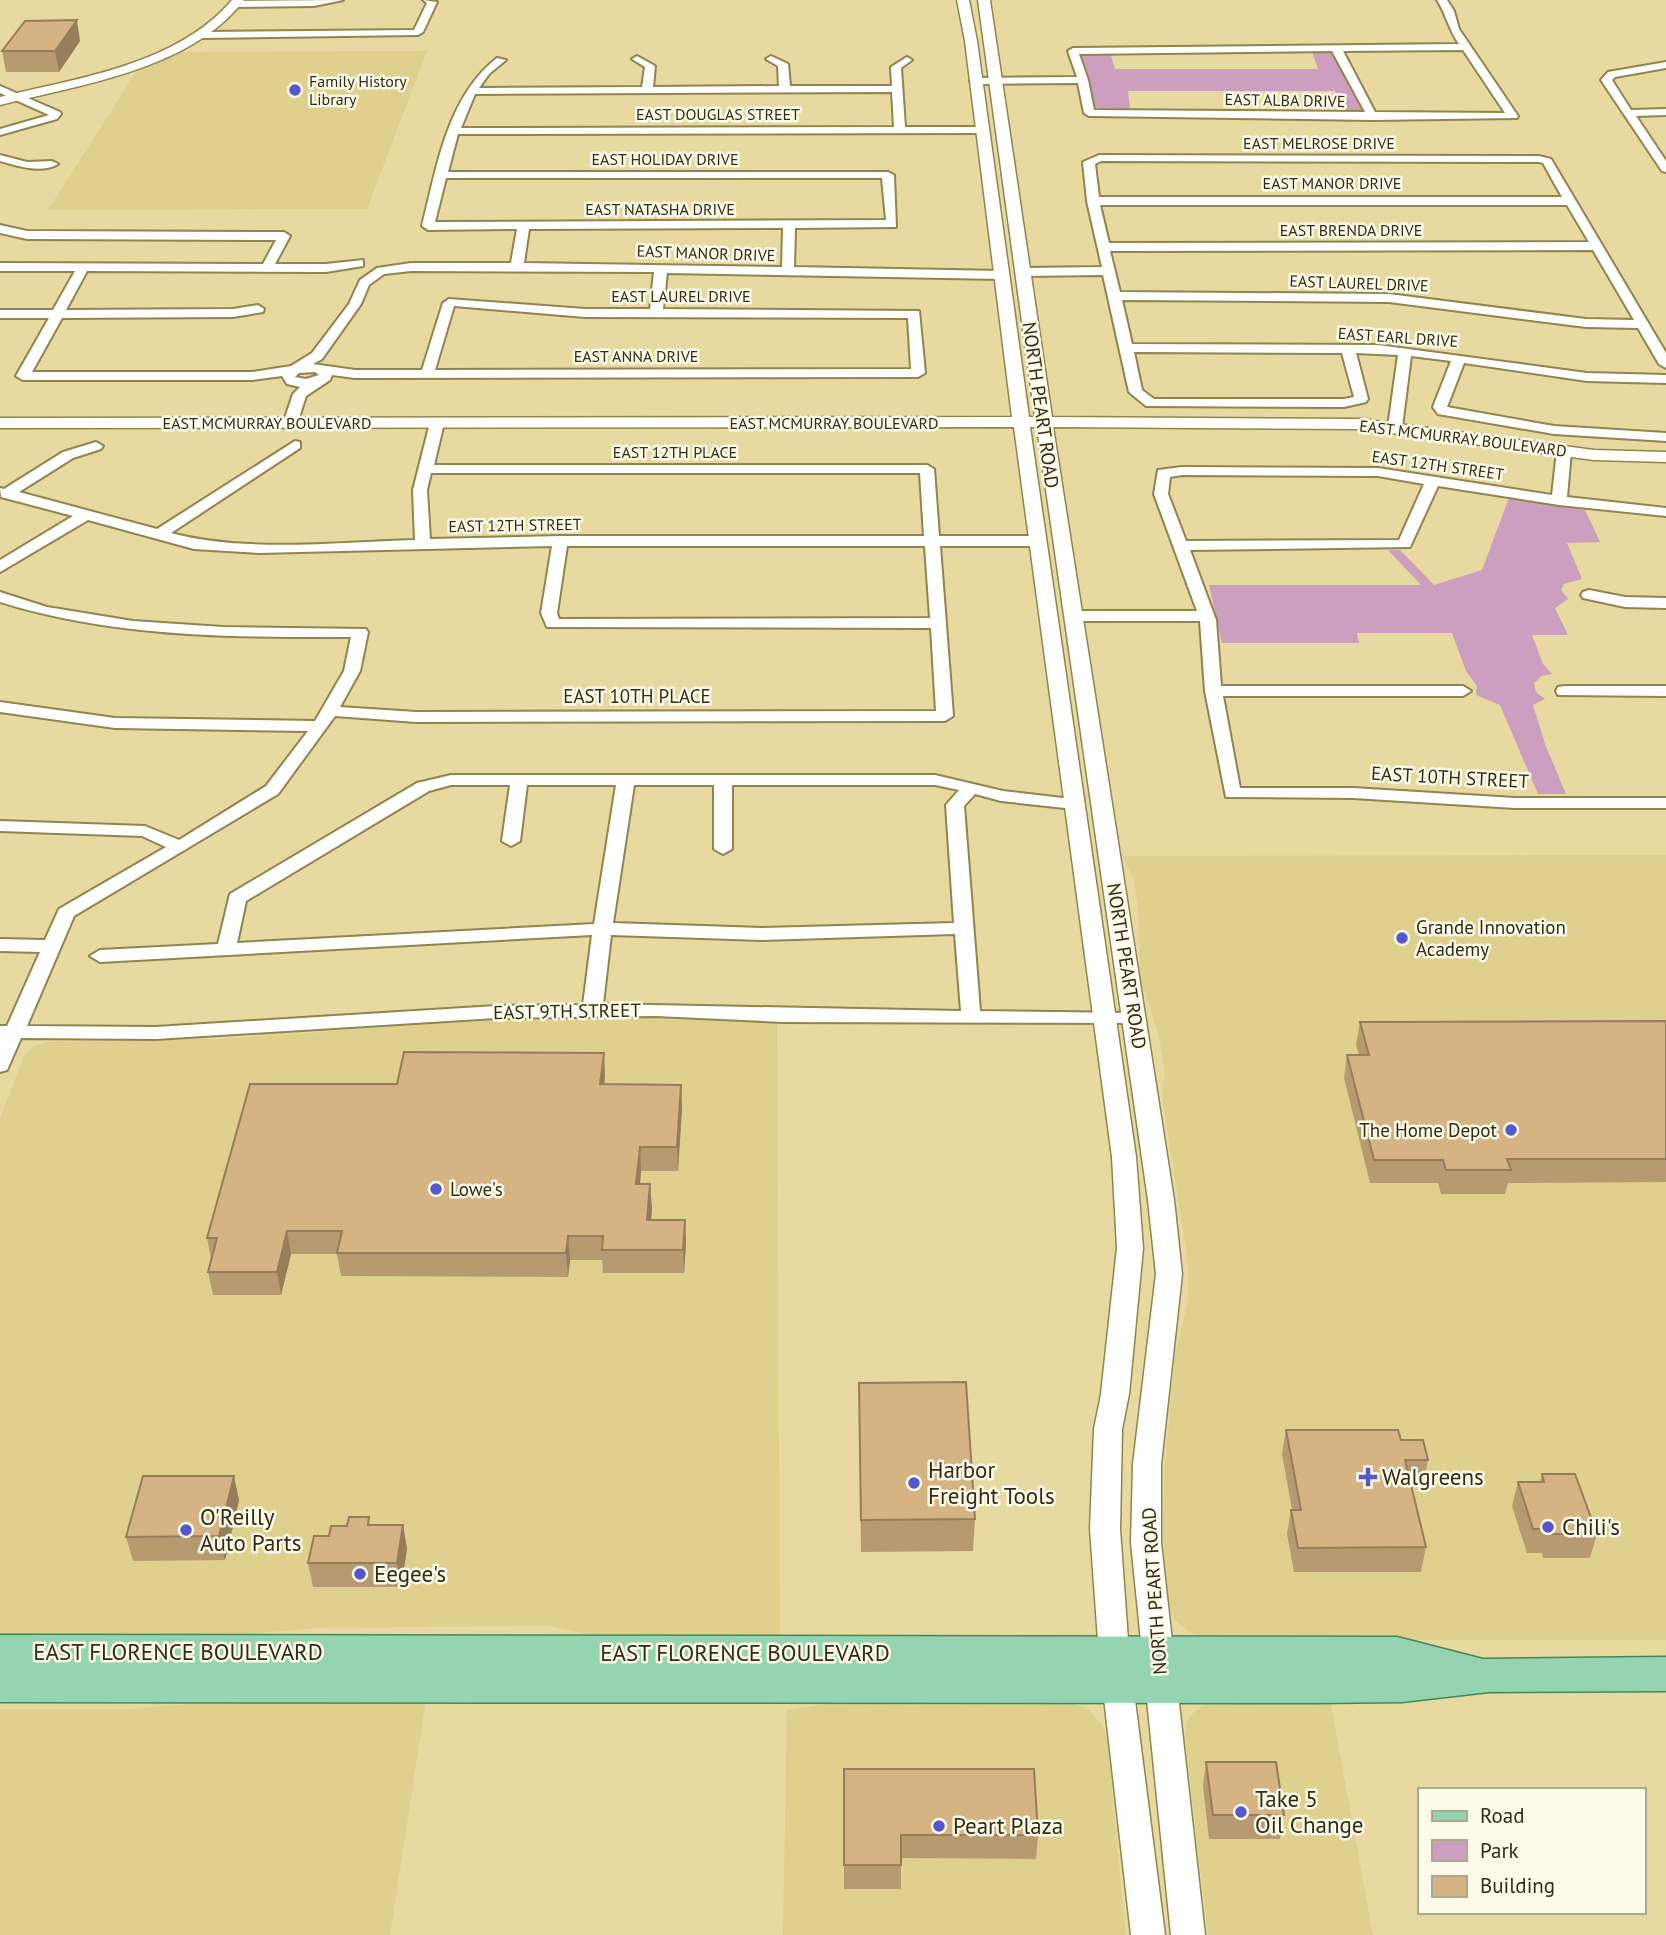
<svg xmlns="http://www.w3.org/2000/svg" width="1666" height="1935" font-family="'PT Sans',sans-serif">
<rect width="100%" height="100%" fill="#e7d9a0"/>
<!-- built -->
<path fill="#dfd08e" d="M427 51 367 209 48 210 140 66 180 52Z
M1666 855V1640H1217L1189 1632 1173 1618 1165 1597 1163 1527 1165 1464 1175 1354 1188 1301V1261L1162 1098 1165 1074 1159 1036 1140 977 1139 915 1134 880 1122 856Z
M672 1017 777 1022 780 1641H619L550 1626 315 1628 172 1641 0 1639V1118L25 1054 34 1046 48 1042 221 1039 489 1020Z
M250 1699H426L390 1935H0V1709H130Z
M850 1700 1066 1701 1088 1709 1102 1725 1107 1739 1126 1935H783L787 1710Z
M1212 1700H1330L1373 1935H1208L1185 1736 1187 1722 1193 1713Z"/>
<!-- green -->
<path fill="#cc9ebf" d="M1311 49 1332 51 1364 110 1362 112 1345 113 1335 91H1128L1130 109H1100L1092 106 1090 80 1081 54 1110 52 1115 69H1318Z
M1509 498 1585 510 1600 542 1567 543 1582 579 1564 584 1561 590 1568 599 1555 608 1568 635H1532L1543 664 1552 674 1542 676 1534 683 1536 692 1545 699 1533 705 1545 744 1566 794H1538L1500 705 1476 695 1477 686 1466 671 1452 633H1357L1359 643H1222L1209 585H1421L1388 550H1400L1434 585 1482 570Z"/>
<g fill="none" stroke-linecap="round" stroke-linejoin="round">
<defs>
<path id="minor" d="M343 0 314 6 236 7 231 4 236 1Z
M423 0 437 2 423 32 418 35 204 38 199 35 204 32 414 30 427 3Z
M1437 0H1447L1454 11 1459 29 1518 116 1517 118 1372 120 1089 116 1084 113 1078 83 975 84 970 81 975 78 1077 77 1068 51 1073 48 1459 44C1449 30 1446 14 1437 0ZM1463 50 1505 113 1375 112 1343 51ZM1332 51 1365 112 1094 110 1088 80 1079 54Z
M637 56 655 66 653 87 779 86 778 66 766 59 771 56 788 64 790 86H892L891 67 907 57 912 60 901 68 905 127H981L987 130 981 133 458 134 448 172H888L894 175 896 227 795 228 794 267 1001 271 1007 275 1001 279 667 273 663 309 919 311 925 373 918 377 355 378 332 375 330 380 306 396 297 424 290 428 283 424 293 394 300 387 287 384 282 376 252 380H23L16 376 49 318H0V310H53L75 271H0V263L263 264 276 240 27 239 0 233V225L27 231 284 232 290 236 275 264H326L363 260V266L326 272 87 271 66 310 233 309 258 305 264 309 263 312 233 317 62 318 32 372H252L291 366 312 353 349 304 360 280 377 268 411 263H511L517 229 428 230 422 226C437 167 447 97 497 58L506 60 489 74 479 88 642 87 645 67 632 59ZM892 92 894 127 461 128 475 94ZM446 178H882L886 220 435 222ZM783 228 782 267 524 263 529 229ZM411 271 654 272 650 309H585L449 299 443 303 422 370H355L313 364 322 359 361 304 369 285 384 274ZM454 306 585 317 908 318 911 369 435 370ZM315 372 319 375 306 379 295 377 299 373Z
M1666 62V68L1615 77 1612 80 1631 110 1666 109V115L1636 116 1666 161V172L1662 171 1601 80 1608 72Z
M0 86 60 112 61 114 57 119 0 135V129L49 115 0 93Z
M0 155 27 162 52 161 58 164C42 174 17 166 0 161Z
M1099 155 1539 156 1551 159 1666 353V368L1659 364 1638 328 1586 327 1389 302 1122 300 1132 344 1378 345 1587 373 1666 375V383L1587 381 1464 363 1447 407 1554 426 1666 433V441L1554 434 1438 414 1433 407 1451 361 1411 356 1402 427 1395 431 1390 430 1388 427 1398 355 1356 353 1368 399 1366 402 1344 407 1146 406 1129 392 1103 275 1022 276 1016 272 1022 268 1102 267 1087 201 1083 162ZM1101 161 1539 162 1543 163 1562 197H1099L1095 164ZM1100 205H1567L1589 242 1109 243ZM1593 250 1634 320 1586 319 1389 294 1120 292 1110 251ZM1134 352 1342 353 1354 397 1344 399H1154L1142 390Z
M437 419 444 423 434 465H927L934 469 939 536H1037L1045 541 1037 546H940L953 716 945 721 416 722 335 716 278 794 74 916 27 1026 156 1027 496 1006 583 1005 592 935 100 962 90 956 100 950 218 944 230 894 417 783 451 775H935L1003 791 1080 800 1083 804 1074 809 1001 801 975 794 964 806 980 1011 1135 1013 1142 1015 1145 1019 1142 1023 783 1022 656 1016 496 1018 156 1039 21 1038 7 1070 0 1072V1026H7L40 952 0 951V939L45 940 59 909 166 847 142 836 0 831V821L145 826 179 840 266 786 308 731 115 728 0 712V702L115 718 315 721 344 671 351 637C232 637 115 638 0 602V592L47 607 133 621 223 627 366 629 368 632 360 671 340 707 416 712 936 711 931 628 547 627 541 613 552 546 259 553 194 549 88 520 0 572V560L73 516 1 497 0 488 4 489 63 452 96 442 103 446 101 449 73 458 19 492 157 529 295 441 300 442V448L171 533C246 553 338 542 415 540L413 490 430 423ZM431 473H920L924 536H560L430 539 427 490ZM567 546H925L930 618 559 619 557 613ZM451 785H510L502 841 511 846 520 841 527 785H616L594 924 237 943 246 901 429 791ZM634 785H714V849L723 854 732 849V785H935L959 790 946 805 954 923 762 928 613 923ZM955 934 961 1011 603 1004 611 935 762 940Z
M1564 447 1571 451 1567 497 1666 508V516L1559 505 1438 486 1410 547 1190 550 1216 620 1221 686H1463L1471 691 1463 696H1223L1240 788H1353L1515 798H1666V808H1515L1353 798 1226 797 1205 691 1200 621H1073L1065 616 1073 611H1197L1154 494 1158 470 1182 467 1378 468 1552 495 1557 451ZM1182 475 1378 476 1424 484 1399 540 1186 541 1168 494 1170 477Z
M1589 590 1625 597 1666 598V608L1625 607 1583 598 1581 595 1583 592Z
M1564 686H1666V696L1558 695 1556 691 1558 687Z"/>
<path id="tertiary" d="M232 0H244C192 69 80 85 0 105V97C78 78 177 65 232 0Z
M957 0H969L977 41 1029 417H1035L978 0H990L1052 417 1361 419 1594 450 1666 452V462L1594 460 1361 429 1053 427 1174 1200 1182 1274 1161 1464V1543L1205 1935H1171L1131 1543 1133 1464 1156 1274 1148 1200 1037 427H1030L1136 1157 1143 1248 1129 1394 1122 1429 1120 1529 1129 1654 1165 1935H1131L1099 1654 1090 1529 1094 1429 1101 1394 1117 1248 1112 1157 1014 427 0 428V418L1012 417 965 41Z"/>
<path id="primary" d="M0 1635 1397 1637 1483 1659 1666 1657V1691L1489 1692 1402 1702 1314 1703 0 1702Z"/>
</defs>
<!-- minor casing -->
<use href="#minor" stroke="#91844d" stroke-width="4"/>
<!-- tertiary casing -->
<use href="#tertiary" stroke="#91844d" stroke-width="3"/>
<!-- primary casing -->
<use href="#primary" stroke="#438759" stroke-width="3"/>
<!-- minor -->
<use href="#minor" fill="#fff" fill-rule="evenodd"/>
<!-- tertiary -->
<use href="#tertiary" fill="#fff" fill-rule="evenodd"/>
<!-- primary -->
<use href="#primary" fill="#94d4b1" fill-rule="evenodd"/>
</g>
<!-- wall -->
<path fill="#b89a70" d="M80 41 59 72H6L2 51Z
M1666 1021V1182L1508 1183 1505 1194H1441L1438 1183H1370L1344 1078 1347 1055H1359L1356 1045 1360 1022Z
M605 1076 604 1084 682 1108 678 1171H641L640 1184 652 1208 651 1220H685L686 1244 684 1273H603L602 1260H570L568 1277 341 1276 337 1254H291L281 1295H213L208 1272 211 1259 207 1238 397 1084Z
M859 1383 975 1519 973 1551 861 1552Z
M1286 1430 1401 1440 1428 1460 1423 1484H1411L1426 1547 1421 1572H1294L1287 1534 1291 1510H1292L1282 1454Z
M1542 1474 1597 1534 1590 1558H1543L1542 1553H1527L1512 1506 1518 1482H1540Z
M239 1500 225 1560 133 1561 126 1537Z
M371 1525H403L407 1549 401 1587H313L308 1563 347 1526Z
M1206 1762 1284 1815 1280 1839H1209L1203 1786Z
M844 1769 1038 1835 1036 1859 901 1858V1889H844Z"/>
<!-- shaded-wall -->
<path fill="#967d5b" d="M77 20 80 41 59 72 55 51Z
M604 1053 605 1076 602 1108 600 1084Z
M681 1085 682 1108 678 1171 677 1147Z
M640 1147 641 1171 638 1208 636 1184Z
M650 1184 652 1208 649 1244 647 1220Z
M685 1220 686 1244 684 1273 683 1250Z
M287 1231 291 1254 281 1295 277 1272Z
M568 1236 570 1260 568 1277 566 1253Z
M234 1476 239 1500 225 1560 219 1536Z
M403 1525 407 1549 401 1587 397 1563Z"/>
<!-- building -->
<path fill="#d6b382" stroke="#967d5b" stroke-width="2" d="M77 20 55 51H2L25 21Z
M1666 1021V1159H1507L1511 1170H1446L1443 1160H1374L1347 1055H1369L1360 1022Z
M404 1052 604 1053 600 1084 681 1085 677 1147H640L636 1184H650L647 1220H685L683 1250H602L603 1236H568L566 1253H337L342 1231H287L277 1272H208L217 1238H207L250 1084H397Z
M966 1382 975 1519 861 1520 859 1383Z
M1286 1430H1398L1401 1440H1423L1428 1460H1405L1426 1547 1298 1548 1291 1510H1301Z
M1542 1474H1575L1597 1534H1549L1548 1529H1533L1518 1482H1544Z
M143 1476H234L219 1536 126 1537Z
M349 1517H369L368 1525H403L397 1563H308L314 1536H329L331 1526H347Z
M1206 1762H1276L1284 1815H1213Z
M844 1769H1034L1038 1835H901V1865H844Z"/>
<!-- markers -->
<g fill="#5358ce" stroke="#fefae9" stroke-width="2.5">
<circle cx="295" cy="90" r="7"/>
<circle cx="1402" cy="938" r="7"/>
<circle cx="1511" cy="1130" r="7"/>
<circle cx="436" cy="1189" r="7"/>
<path d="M1364.5 1466.5h7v7h7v7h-7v7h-7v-7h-7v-7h7z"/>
<circle cx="914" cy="1483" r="7"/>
<circle cx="1548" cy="1527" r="7"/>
<circle cx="186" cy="1530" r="7"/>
<circle cx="360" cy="1574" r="7"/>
<circle cx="1241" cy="1812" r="7"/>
<circle cx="939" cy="1826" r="7"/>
</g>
<g text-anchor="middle" stroke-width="5" stroke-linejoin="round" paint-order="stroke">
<!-- far-poi labels -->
<g font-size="16" fill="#312c15" stroke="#fefae9" text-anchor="start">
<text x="309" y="87">Family History<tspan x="309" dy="18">Library</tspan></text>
</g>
<!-- far-street labels -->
<g font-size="16" fill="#312c15" stroke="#fefae9">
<text transform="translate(1285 100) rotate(1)" y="6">EAST ALBA DRIVE</text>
<text x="718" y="120">EAST DOUGLAS STREET</text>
<text x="1319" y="149">EAST MELROSE DRIVE</text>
<text x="665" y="165">EAST HOLIDAY DRIVE</text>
<text x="1332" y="189">EAST MANOR DRIVE</text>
<text x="660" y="215">EAST NATASHA DRIVE</text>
<text x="1351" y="236">EAST BRENDA DRIVE</text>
<text transform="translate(706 253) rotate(2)" y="6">EAST MANOR DRIVE</text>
<text transform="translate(1359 283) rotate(2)" y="6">EAST LAUREL DRIVE</text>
<text x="681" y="302">EAST LAUREL DRIVE</text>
<text transform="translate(1398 337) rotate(4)" y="6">EAST EARL DRIVE</text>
<text x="636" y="362">EAST ANNA DRIVE</text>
<text x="267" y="429">EAST MCMURRAY BOULEVARD</text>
<text x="834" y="429">EAST MCMURRAY BOULEVARD</text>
<text transform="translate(1463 438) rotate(7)" y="6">EAST MCMURRAY BOULEVARD</text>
<text x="675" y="458">EAST 12TH PLACE</text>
<text transform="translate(1438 465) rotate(8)" y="6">EAST 12TH STREET</text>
<text transform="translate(515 525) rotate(-1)" y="6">EAST 12TH STREET</text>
</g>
<!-- street labels -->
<g font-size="19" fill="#312c15" stroke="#fefae9">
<text transform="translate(1041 405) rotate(82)" y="7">NORTH PEART ROAD</text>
<text x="637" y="703">EAST 10TH PLACE</text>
<text transform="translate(1450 777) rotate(3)" y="7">EAST 10TH STREET</text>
<text transform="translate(1127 966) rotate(81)" y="7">NORTH PEART ROAD</text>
<text transform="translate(567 1011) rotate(-1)" y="7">EAST 9TH STREET</text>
<text transform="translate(1154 1591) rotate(-94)" y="7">NORTH PEART ROAD</text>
</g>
<!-- poi labels -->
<g font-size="19" fill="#312c15" stroke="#fefae9" text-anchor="start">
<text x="1416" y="934">Grande Innovation<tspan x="1416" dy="22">Academy</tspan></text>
<text x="1497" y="1137" text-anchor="end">The Home Depot</text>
<text x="450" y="1196">Lowe's</text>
</g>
<!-- near-poi labels -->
<g font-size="23" fill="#312c15" stroke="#fefae9" text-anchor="start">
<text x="928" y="1478">Harbor<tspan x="928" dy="26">Freight Tools</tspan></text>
<text x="1382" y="1485">Walgreens</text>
<text x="200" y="1525">O'Reilly<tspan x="200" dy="26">Auto Parts</tspan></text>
<text x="1562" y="1535">Chili's</text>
<text x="374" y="1582">Eegee's</text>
<text x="1255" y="1807">Take 5<tspan x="1255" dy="26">Oil Change</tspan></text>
<text x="953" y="1834">Peart Plaza</text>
</g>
<!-- near-street labels -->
<g font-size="23" fill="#312c15" stroke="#fefae9">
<text x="178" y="1660">EAST FLORENCE BOULEVARD</text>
<text x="745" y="1661">EAST FLORENCE BOULEVARD</text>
</g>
</g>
<!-- legend -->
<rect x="1418" y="1788" width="228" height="126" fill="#fefae9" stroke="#aca894" stroke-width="2"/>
<rect x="1432" y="1811" width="35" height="10" fill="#94d4b1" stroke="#aca894" stroke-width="2"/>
<text x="1480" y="1823" font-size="21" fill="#312c15">Road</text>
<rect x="1432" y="1840" width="35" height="21" fill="#cc9ebf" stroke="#aca894" stroke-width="2"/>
<text x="1480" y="1858" font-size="21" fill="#312c15">Park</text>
<rect x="1432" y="1876" width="35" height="21" fill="#d6b382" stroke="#aca894" stroke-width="2"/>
<text x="1480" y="1893" font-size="21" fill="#312c15">Building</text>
</svg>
